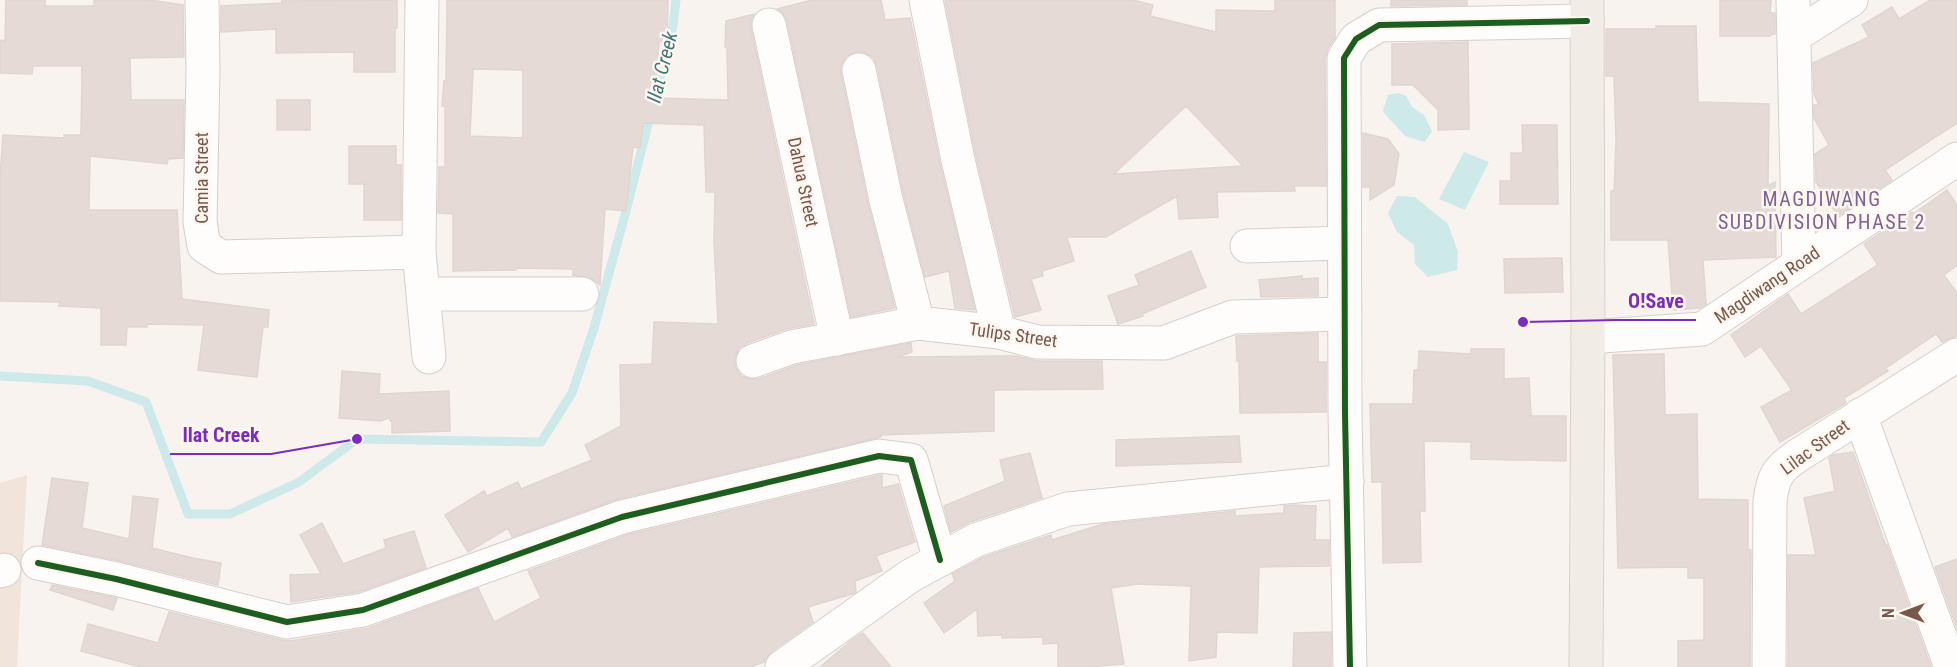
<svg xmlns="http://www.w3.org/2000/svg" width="1957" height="667" font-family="'Roboto Condensed',sans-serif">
<rect width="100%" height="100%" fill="#f8f3ee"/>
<!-- residential -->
<path fill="#f1e5db" d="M27 475 17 667H0V483Z"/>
<!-- water -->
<path fill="#cee9e9" d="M1399 93 1406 96 1412 107 1424 115 1432 131 1425 142 1405 136 1385 114 1383 111 1388 95Z
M1464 152 1489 162 1465 210 1439 199Z
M1397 196 1415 197 1448 224 1458 252 1457 270 1428 277 1415 264 1414 245 1397 232 1388 213Z"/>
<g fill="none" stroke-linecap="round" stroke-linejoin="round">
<!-- stream -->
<path stroke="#cee9e9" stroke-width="9" d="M0 376 88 381 146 402 188 514H230L299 482 357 439 541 442 572 393 594 328 626 211 673 26 676 0"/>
</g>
<!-- building -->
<path fill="#e5dad5" stroke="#e1d5cf" stroke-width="1.5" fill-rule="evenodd" d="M6 0H45V6H94V0H150L183 5 184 57 130 58 131 100H184L183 158 168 159 167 164 90 156 89 210H177L182 299 269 310 268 327H263L257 377 198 370 204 325 147 324V327H127L126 345H101V308L59 306 60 302 0 301V177L3 135 64 138V135H81L82 66H33L32 74 0 73V40L5 41Z
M397 0V28H395V72H354V52L276 53V29L221 32V6L282 3V1Z
M447 0H668L667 41H659L655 98 728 100 727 47H725L726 21 754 14 751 20V29L814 324 786 329 747 343 739 348 735 357V367L741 376 750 379H759L797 365 911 343 912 352 897 357 1016 356 1037 361H1102L1103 389 994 390V431L881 435V437L618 499 512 537 508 528 468 552 445 515 484 491 487 496 518 482 521 489 592 460 585 445 621 426 620 365 652 364 654 322 718 324 714 240 715 192H706L704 125 643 123 640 148 633 147 626 211 605 209 600 285 591 278 573 275V269L516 268V270L453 271V214L438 213 439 167H445V106H442L444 81 446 82ZM473 69 523 70V138L470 136Z
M812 0H881L885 20 910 18 940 164 975 310 955 308 949 271 925 277 904 196 877 66 873 57 864 52H856L846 56 841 65V74L868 204 895 308 851 317 787 21 783 13 777 9Z
M945 0H1133L1153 5 1150 16 1216 32V10L1275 11V0H1335V38L1328 48 1325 58 1326 186H1294L1295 191 1217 192 1218 217 1179 219 1177 196 1106 237H1067L1074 261 1042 271 1043 276 1031 279 1041 310 1015 317 976 156ZM1186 106 1243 166 1114 174Z
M1391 0H1467V5L1391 6Z
M1720 0H1771L1770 13H1775V34L1770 35V36H1720Z
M1930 0H1957V123L1885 170 1892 180 1838 216 1816 182 1815 154 1829 145 1814 118V105H1819L1814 94 1813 63 1869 37 1862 25 1892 7 1899 19Z
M1656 26H1696L1698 102 1769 104 1768 186 1775 182 1776 257 1703 260 1706 304 1700 308 1673 310 1668 240H1611V191H1614L1616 140 1614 76H1606V29H1656Z
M1468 42 1469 129 1438 130V110L1413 85H1392V44Z
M277 100H310V130H277Z
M1522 125H1557L1558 204H1500V181H1511V153H1523Z
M1363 133 1388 139 1399 154 1394 185 1370 200V187H1363Z
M349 146H396V165H401V220H364V184H349Z
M1947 190 1957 205V265L1944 275 1957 293V336L1942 342 1936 334 1886 368 1888 371 1844 398 1846 403 1780 442 1761 407 1792 390 1761 346 1745 357 1731 335 1788 294 1801 314 1878 265 1864 244 1912 212 1913 214Z
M1191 251 1206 287 1142 314 1143 316 1118 324 1108 296 1139 285 1135 275Z
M1562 258 1563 292 1505 293 1504 259Z
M1302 276V279L1318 278V296L1261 297 1259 280Z
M1318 333V362H1326V412L1240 413 1239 361H1237L1236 336Z
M1471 349H1504V379L1529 378 1531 416H1566V461L1471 459V442L1424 441 1425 511H1420L1421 562 1383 563 1382 482H1372L1370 404H1413L1414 370H1418L1419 351 1471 354Z
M1664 354 1665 415 1697 414 1698 499 1748 500V550H1751L1750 667H1678V641L1704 640V578H1688V567L1618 568 1613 355Z
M342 371 380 374 379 394 449 391 450 431 392 433V422L388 418 381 421 339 418Z
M1239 436 1241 462 1116 466V440Z
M1853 452 1886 546 1887 545 1931 667H1788V555H1816L1804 498 1835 491 1829 458 1833 455Z
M1030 453 1042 498 970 522 951 532 944 506 1005 481 1000 460Z
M880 475H882V488L898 484 915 542 876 556 882 571 855 581 856 592 852 594 808 607 813 622 771 652 764 662 750 667H140L81 651 88 624 158 643 169 612 282 640 290 641 369 628 478 588 494 622 541 598 528 571 627 535Z
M52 478 88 483 82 528 129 539 133 496 158 499 152 548 193 558 221 563 218 585 120 561 42 545Z
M1292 505 1316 506 1315 540H1329V566L1259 567 1257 633 1217 632 1216 657 1189 661 1191 586 1138 584 1111 588 1124 664 1087 667H1058V643L1043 644V637L1002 638V635L978 636 977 609 944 633 924 603 955 581 952 574 984 557 1051 535 1052 540 1103 524 1235 511V516L1284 513V506Z
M322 523 343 564 386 548 384 540 414 531 426 568 358 592 291 602 290 575 321 574 300 535Z
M1957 559V628L1935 567Z
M52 585 117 598 113 610 50 590Z
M1331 632V667H1293L1294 633Z
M863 633 891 667H820L852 640Z"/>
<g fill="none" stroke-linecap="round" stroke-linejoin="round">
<defs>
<path id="minor" d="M202 0 203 71 200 222 204 246 221 257 419 252
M422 0 419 252 429 357
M926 0 958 160 999 332
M1793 0 1799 264
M769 25 837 339
M1794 36 1851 0
M859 70 886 200 918 323
M1247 246 1344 243
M423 294H582
M1588 337 1702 329 1957 159
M753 361 792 347 918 323 999 332 1037 342 1164 343 1233 317 1345 314
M1860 415 1951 667
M38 563 116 579 287 622 363 610 622 517 879 456 911 460 940 560
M0 571 4 570
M782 667 910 576 976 540 1068 509 1347 481
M1350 667 1345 413 1344 58 1356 39 1379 25 1587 21
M1769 667 1770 501C1773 477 1777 470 1797 456L1957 355"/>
<path id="major" d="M1586 667 1588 337 1587 0"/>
</defs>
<!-- minor casing -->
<use href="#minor" stroke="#d7ceca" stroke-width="35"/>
<!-- major casing -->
<use href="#major" stroke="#dad0cb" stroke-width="35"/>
<!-- minor -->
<use href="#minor" stroke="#fefdfc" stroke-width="33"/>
<!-- major -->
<use href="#major" stroke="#f2ece6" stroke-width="33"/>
<defs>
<path id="cycleway" d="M38 563 116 579 287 622 363 610 622 517 879 456 911 460 940 560
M1350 667 1345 413 1344 58 1356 39 1379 25 1587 21"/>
</defs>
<!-- cycleway casing -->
<use href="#cycleway" stroke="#fff7ef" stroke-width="10"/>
<!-- cycleway -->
<use href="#cycleway" stroke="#1b5e20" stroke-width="6"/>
</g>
<g text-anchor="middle" stroke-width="5" stroke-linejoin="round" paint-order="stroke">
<!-- street labels -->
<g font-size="18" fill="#78574c" stroke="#fff7ef">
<text transform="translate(202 178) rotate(-90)" y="6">Camia Street</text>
<text transform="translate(803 182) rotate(78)" y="6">Dahua Street</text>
<text transform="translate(1767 285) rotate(-34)" y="6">Magdiwang Road</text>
<text transform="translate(1013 335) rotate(8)" y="6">Tulips Street</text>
<text transform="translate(1815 447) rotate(-36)" y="6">Lilac Street</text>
</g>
<!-- water labels -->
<g font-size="20" font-style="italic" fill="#3f797d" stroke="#fff7ef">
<text transform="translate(662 67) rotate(-76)" y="7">Ilat Creek</text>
</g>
<!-- neighbourhood labels -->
<g font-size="20" letter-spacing="1.5" fill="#7e6494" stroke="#fff7ef">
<text x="1822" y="206">MAGDIWANG<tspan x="1822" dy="23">SUBDIVISION PHASE 2</tspan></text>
</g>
</g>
<!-- callouts -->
<path fill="none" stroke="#7b2cbf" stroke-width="2" d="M1523 322L1616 320H1696M357 439L271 454H170"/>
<g fill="#7b2cbf" stroke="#fff7ef" stroke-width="2">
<circle cx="1523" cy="322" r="6"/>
<circle cx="357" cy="439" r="6"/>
</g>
<g font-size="20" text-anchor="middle" font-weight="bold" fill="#7b2cbf" stroke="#fff7ef" stroke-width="5" stroke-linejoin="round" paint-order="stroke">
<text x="1656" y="308">O!Save</text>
<text x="221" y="442">Ilat Creek</text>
</g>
<!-- north arrow -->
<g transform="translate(1903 613) rotate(270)" stroke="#fff7ef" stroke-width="4.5" paint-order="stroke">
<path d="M0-4.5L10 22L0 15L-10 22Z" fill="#78574c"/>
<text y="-9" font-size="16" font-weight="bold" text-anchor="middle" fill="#78574c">N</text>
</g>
</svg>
